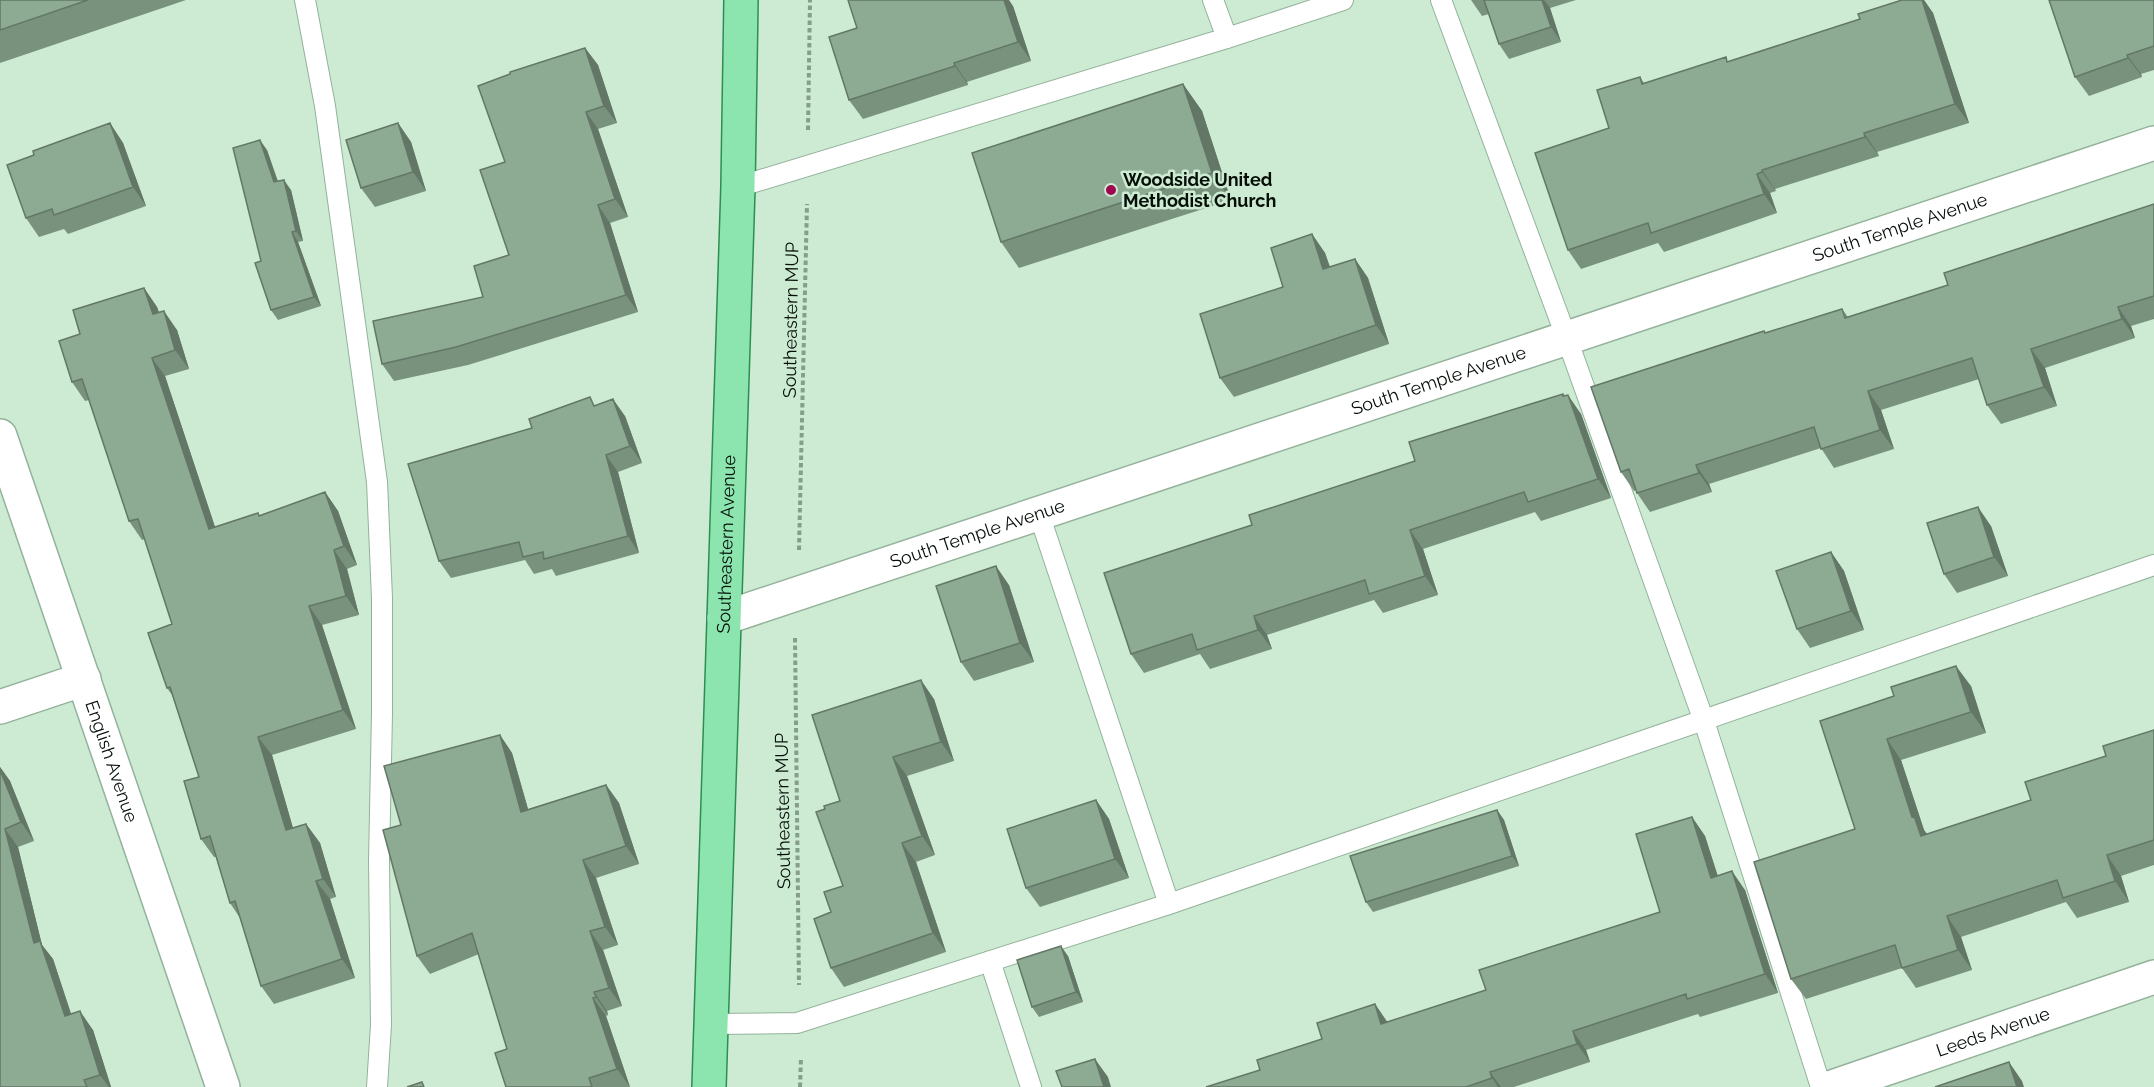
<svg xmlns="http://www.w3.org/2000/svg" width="2154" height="1087" font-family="Raleway,sans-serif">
<rect width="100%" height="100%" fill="#ccebd2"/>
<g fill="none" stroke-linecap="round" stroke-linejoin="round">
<defs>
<path id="lane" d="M305 0 325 106 377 482 382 598V713L379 861 381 1025 377 1087
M1213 0 1227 38
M1441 0 1567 339 1704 721 1821 1087
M738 187 1227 38 1343 0
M1039 514 1169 904
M990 961 1031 1087
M711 1024 797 1023 1169 904 2154 565"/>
<g id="street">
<path id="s1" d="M724 618 2154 143"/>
<path d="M0 707 84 679"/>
<path id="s2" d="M1832 1087 2154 977"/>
</g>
<g id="secondary">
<path id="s3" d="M0 436 223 1087"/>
</g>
<g id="primary">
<path id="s4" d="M709 1087 738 187 741 0"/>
</g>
</defs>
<!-- lane casing -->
<use href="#lane" stroke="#94b29b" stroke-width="22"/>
<!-- street casing -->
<use href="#street" stroke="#94b29b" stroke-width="36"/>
<!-- secondary casing -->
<use href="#secondary" stroke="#94b29b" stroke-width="36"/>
<!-- primary casing -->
<use href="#primary" stroke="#2b8f51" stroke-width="36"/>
<!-- path -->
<path stroke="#869d8b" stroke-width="4" stroke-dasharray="4.5 3" stroke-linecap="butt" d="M808 130 810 0
M799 550 807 204
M795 638 799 985
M800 1087 801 1058"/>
<!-- lane -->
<use href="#lane" stroke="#fff" stroke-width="20"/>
<!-- street -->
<use href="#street" stroke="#fff" stroke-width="33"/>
<!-- secondary -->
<use href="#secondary" stroke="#fff" stroke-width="33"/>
<!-- primary -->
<use href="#primary" stroke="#8ce5ae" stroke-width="33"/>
</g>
<!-- wall -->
<path fill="#79927e" d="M0 0H186L0 63Z
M1471 0H1576L1550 8 1561 42 1509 59 1499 44 1489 14 1482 16Z
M1902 0H1924L1933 13 1969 123 1877 152 1879 156 1775 189 1776 191 1770 193 1777 213 1664 252 1658 243 1581 269 1568 250 1609 128 1640 77 1644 83 1729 61 1860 19Z
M2154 0V70L2141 74 2142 77 2089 96 2075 77Z
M1013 6 1031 61 967 82 968 85 863 119 849 100Z
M585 48 598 65 617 123 598 129 628 217 610 223 638 312 468 365 394 381 382 364 483 297 509 255 505 162 510 74Z
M1183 84 1202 111 1231 200 1019 268 1001 242Z
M110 123 123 143 146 206 68 234 64 229 39 237 26 218 34 155Z
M398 123 411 142 426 191 375 207 361 188Z
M267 150 278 181 291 190 303 241 298 242 321 306 278 320 271 310 261 261Z
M2154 204V319L2131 326 2135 338 2045 368 2057 406 2001 424 1987 405 1979 379 1881 410 1894 449 1834 468 1821 448 1709 484 1712 492 1650 512 1637 493 1636 490 1634 491 1621 472 1842 309 1848 317 1948 285Z
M1312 234 1325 253 1330 267 1355 259 1368 278 1389 344 1234 397 1220 378 1283 287Z
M144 288 157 307 159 312 177 330 189 369 165 376 215 527 260 515 325 492 338 511 357 565 347 569 359 615 322 625 356 729 272 755 293 828 306 824 320 843 336 897 330 899 355 978 274 1004 261 986 240 918 230 903 216 857H214L201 839 199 777 172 695 167 688 172 624 145 539 142 540 129 521 89 400 85 401 72 382 80 334Z
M1564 396 1581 414 1611 498 1541 521 1535 512 1423 549 1438 595 1383 613 1374 600 1267 635 1272 649 1210 669 1200 654 1144 673 1131 654 1252 525 1415 461Z
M596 405 625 416 642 463 618 472 639 553 556 576 552 569 534 574 525 560 451 578 439 561 532 428Z
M1991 526 2008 576 1957 593 1944 574Z
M1831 552 1844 571 1864 630 1810 648 1797 629Z
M1009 585 1034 662 974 681 961 662Z
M1971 686 1986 733 1901 760 1924 830 1927 834 2031 800 2106 756 2154 730V865L2121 876 2129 902 2077 918 2066 902 1961 937 1972 970 1916 988 1902 968 1806 999 1791 979 1855 829 1820 721Z
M934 699 954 761 907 776 935 855 916 862 946 952 844 987 831 968V912L843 886 825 809 840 801Z
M500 735 512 753 528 809 606 785 619 803 639 864 596 878 618 945 603 950 622 1006 607 1011 608 1015 606 1016 630 1087H506L507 1049 479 954 430 974 417 956 401 825Z
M0 767 10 781 34 841 18 847 42 945 53 959 71 1014 93 1030 111 1087H0Z
M1096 800 1109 819 1129 878 1040 907 1026 888Z
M1497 810 1504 820 1519 866 1373 912 1366 902Z
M1692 817 1705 836 1718 876 1745 890 1778 993 1700 1017 1698 1014 1586 1050 1590 1062 1514 1087H1206L1260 1070 1322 1039 1375 1004 1387 1022 1486 990 1660 912Z
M1068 956 1083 1002 1039 1017 1032 1007Z"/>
<!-- shaded-wall -->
<path fill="#637767" d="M1004 0H1009L1013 6 1031 61 1018 42Z
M1542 0H1544L1550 8 1561 42 1551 27Z
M1922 0H1924L1933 13 1969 123 1955 104Z
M585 48 598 65 617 123 604 106Z
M2127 55 2141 74 2142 77 2128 58Z
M954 63 967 82 968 85 955 66Z
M1183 84 1202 111 1231 200 1212 173Z
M586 112 598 129 628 217 615 199Z
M110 123 123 143 146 206 133 187Z
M398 123 411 142 426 191 413 172Z
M1864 133 1877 152 1879 156 1865 137Z
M260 140 267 150 281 192 274 182Z
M1762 170 1775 189 1776 191 1762 172Z
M1757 174 1770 193 1777 213 1764 194Z
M284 180 291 190 303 241 296 231Z
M598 205 610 223 638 312 626 295Z
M292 232 298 242 321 306 314 297Z
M1312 234 1325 253 1337 288 1323 269Z
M1355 259 1368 278 1389 344 1376 325Z
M144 288 157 307 166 333 153 314Z
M2118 307 2131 326 2135 338 2122 319Z
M164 311 177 330 189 369 175 350Z
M2031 349 2045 368 2057 406 2044 387Z
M152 358 165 376 222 548 209 529Z
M1868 391 1881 410 1894 449 1880 430Z
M1568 395 1581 414 1611 498 1598 479Z
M613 399 625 416 642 463 630 446Z
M606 455 618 472 639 553 628 536Z
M1696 465 1709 484 1712 492 1699 473Z
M325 492 338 511 357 565 344 546Z
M1978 507 1991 526 2008 576 1994 557Z
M1410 530 1423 549 1438 595 1425 576Z
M334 550 347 569 359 615 346 596Z
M1831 552 1844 571 1864 630 1851 611Z
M996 566 1009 585 1034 662 1020 643Z
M309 606 322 625 356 729 343 710Z
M1254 616 1267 635 1272 649 1258 630Z
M1956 666 1971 686 1986 733 1971 712Z
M921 680 934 699 954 761 941 742Z
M500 735 512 753 534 830 521 812Z
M258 737 272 755 299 849 286 830Z
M1887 739 1901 760 1924 830 1929 837 1921 836 1912 817Z
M893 757 907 776 935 855 922 836Z
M0 767 10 781 34 841 21 822 0 770Z
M606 785 619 803 639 864 626 846Z
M1096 800 1109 819 1129 878 1115 859Z
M1497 810 1504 820 1519 866 1512 856Z
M1692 817 1705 836 1724 897 1711 878Z
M306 824 320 843 336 897 323 879Z
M5 829 18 847 42 945 53 959 78 1035 65 1016 34 943Z
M902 843 916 862 946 952 933 933Z
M2107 855 2121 876 2129 902 2115 881Z
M583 860 596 878 618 945 605 927Z
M1732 871 1745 890 1778 993 1765 974Z
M316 881 330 899 355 978 342 959Z
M1947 916 1961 937 1972 970 1958 950Z
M590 931 603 950 622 1006 609 988Z
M1061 946 1068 956 1083 1002 1076 992Z
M594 992 607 1011 608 1015 596 997Z
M593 998 606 1016 630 1087 617 1069Z
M1375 1004 1388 1023 1381 1024Z
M80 1011 93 1030 111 1087H109L100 1075Z
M1573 1031 1586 1050 1590 1062 1577 1044Z
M1095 1059 1108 1077 1111 1087H1104Z
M2009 1062 2022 1081 2024 1087H2017Z
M1490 1072 1501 1087H1498L1492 1078Z"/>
<!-- building -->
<path fill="#8daa93" stroke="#637767" stroke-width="1.5" d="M0 0H88L0 30Z
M848 0H1004L1018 42 954 63 955 66 849 100 829 37 857 28Z
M1484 0H1542L1551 27 1499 44Z
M1902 0H1922L1955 104 1864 133 1865 137 1762 170V172L1757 174 1764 194 1651 233 1648 223 1568 250 1535 153 1609 128 1597 90 1640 77 1642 84 1726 57 1727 62 1860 19 1858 14Z
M2049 0H2154V46L2127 55 2128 58 2075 77Z
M585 48 604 106 586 112 615 199 598 205 626 295 456 347 382 364 373 321 483 297 474 266 509 255 480 170 505 162 478 86 510 74V72Z
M1183 84 1212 173 1001 242 972 153Z
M110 123 133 187 54 215 52 209 26 218 7 165 34 155 33 151Z
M398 123 413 172 361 188 346 140Z
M260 140 274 182 284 180 296 231 292 232 314 297 271 310 255 263 261 261 233 148Z
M2154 204V296L2118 307 2122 319 2031 349 2044 387 1987 405 1972 358 1868 391 1880 430 1821 449 1814 427 1696 465 1699 473 1637 493 1629 469 1621 472 1591 387 1764 331 1765 333 1842 309 1845 318 1948 285 1944 273Z
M1312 234 1323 269 1355 259 1376 325 1220 378 1200 314 1283 287 1271 248Z
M144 288 153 314 164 311 175 350 152 358 209 529 258 513 259 516 325 492 344 546 334 550 346 596 309 606 343 710 258 737 286 830 306 824 323 879 316 881 342 959 261 986 235 901 230 903 210 836 201 839 184 781 199 777 170 687 167 688 148 633 172 624 138 519 129 521 82 379 72 382 59 341 80 334 73 310Z
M1563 394V396L1568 395 1598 479 1528 502 1524 492 1410 530 1425 576 1369 594 1365 580 1254 616 1258 630 1197 650 1192 634 1131 654 1104 573 1252 525 1249 515 1415 461 1409 442Z
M590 397 594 406 613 399 630 446 606 455 628 536 544 559 543 552 523 557 519 542 439 561 408 464 532 428 529 419Z
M1978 507 1994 557 1944 574 1927 523Z
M1831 552 1851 611 1797 629 1776 571Z
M996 566 1020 643 961 662 936 586Z
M1956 666 1971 712 1887 739 1912 817 1914 816 1921 836 2031 800 2025 782 2106 756 2103 746 2154 730V840L2107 855 2115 881 2063 898 2057 880 1947 916 1958 950 1902 968 1895 945 1791 979 1754 862 1855 829 1820 721 1894 696 1891 687Z
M921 680 941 742 893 757 922 836 902 843 933 933 831 968 814 919 831 912 824 892 843 886 816 812 825 809 824 806 840 801 812 715Z
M500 735 521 812 606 785 626 846 583 860 605 927 590 931 609 988 594 992 596 997 593 998 617 1069 589 1078 592 1087H506L495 1053 507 1049 472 933 417 956 383 830 401 825 384 766Z
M0 770 21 822 5 829 34 943 40 941 65 1016 80 1011 100 1075 84 1080 87 1087H0Z
M1096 800 1115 859 1026 888 1007 829Z
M1497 810 1512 856 1366 902 1350 856Z
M1692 817 1711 878 1732 871 1765 974 1687 999 1686 994 1573 1031 1577 1044 1490 1072 1492 1078 1466 1087H1206L1260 1070 1257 1060 1322 1039 1317 1023 1375 1004 1381 1024 1486 990 1479 970 1660 912 1636 834Z
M1061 946 1076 992 1032 1007 1017 960Z
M1095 1059 1104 1087H1062L1056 1071Z
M2009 1062 2017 1087H1935Z
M422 1082 424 1087H407Z"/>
<!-- markers -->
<circle fill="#9f084f" stroke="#ccebd2" stroke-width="2" cx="1111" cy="190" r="6"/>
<g text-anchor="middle" stroke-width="5" stroke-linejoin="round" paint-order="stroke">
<!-- poi labels -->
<g font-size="18" font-weight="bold" fill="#050f08" stroke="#ccebd2" text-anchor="start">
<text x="1123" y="186">Woodside United<tspan x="1123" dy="21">Methodist Church</tspan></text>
</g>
<!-- street labels -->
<g font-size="18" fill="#050f08" stroke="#ccebd2">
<text dy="6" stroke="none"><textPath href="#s1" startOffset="1239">South Temple Avenue</textPath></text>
<text transform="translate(791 320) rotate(-89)" y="6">Southeastern MUP</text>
<text dy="6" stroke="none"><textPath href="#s1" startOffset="753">South Temple Avenue</textPath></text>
<text dy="6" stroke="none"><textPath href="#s1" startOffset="267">South Temple Avenue</textPath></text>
<text dy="6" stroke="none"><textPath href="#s4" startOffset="543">Southeastern Avenue</textPath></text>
<text dy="6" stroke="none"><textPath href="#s3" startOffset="344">English Avenue</textPath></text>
<text transform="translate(783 811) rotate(-91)" y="6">Southeastern MUP</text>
<text dy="6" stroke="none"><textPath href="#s2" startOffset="170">Leeds Avenue</textPath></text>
</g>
</g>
</svg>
